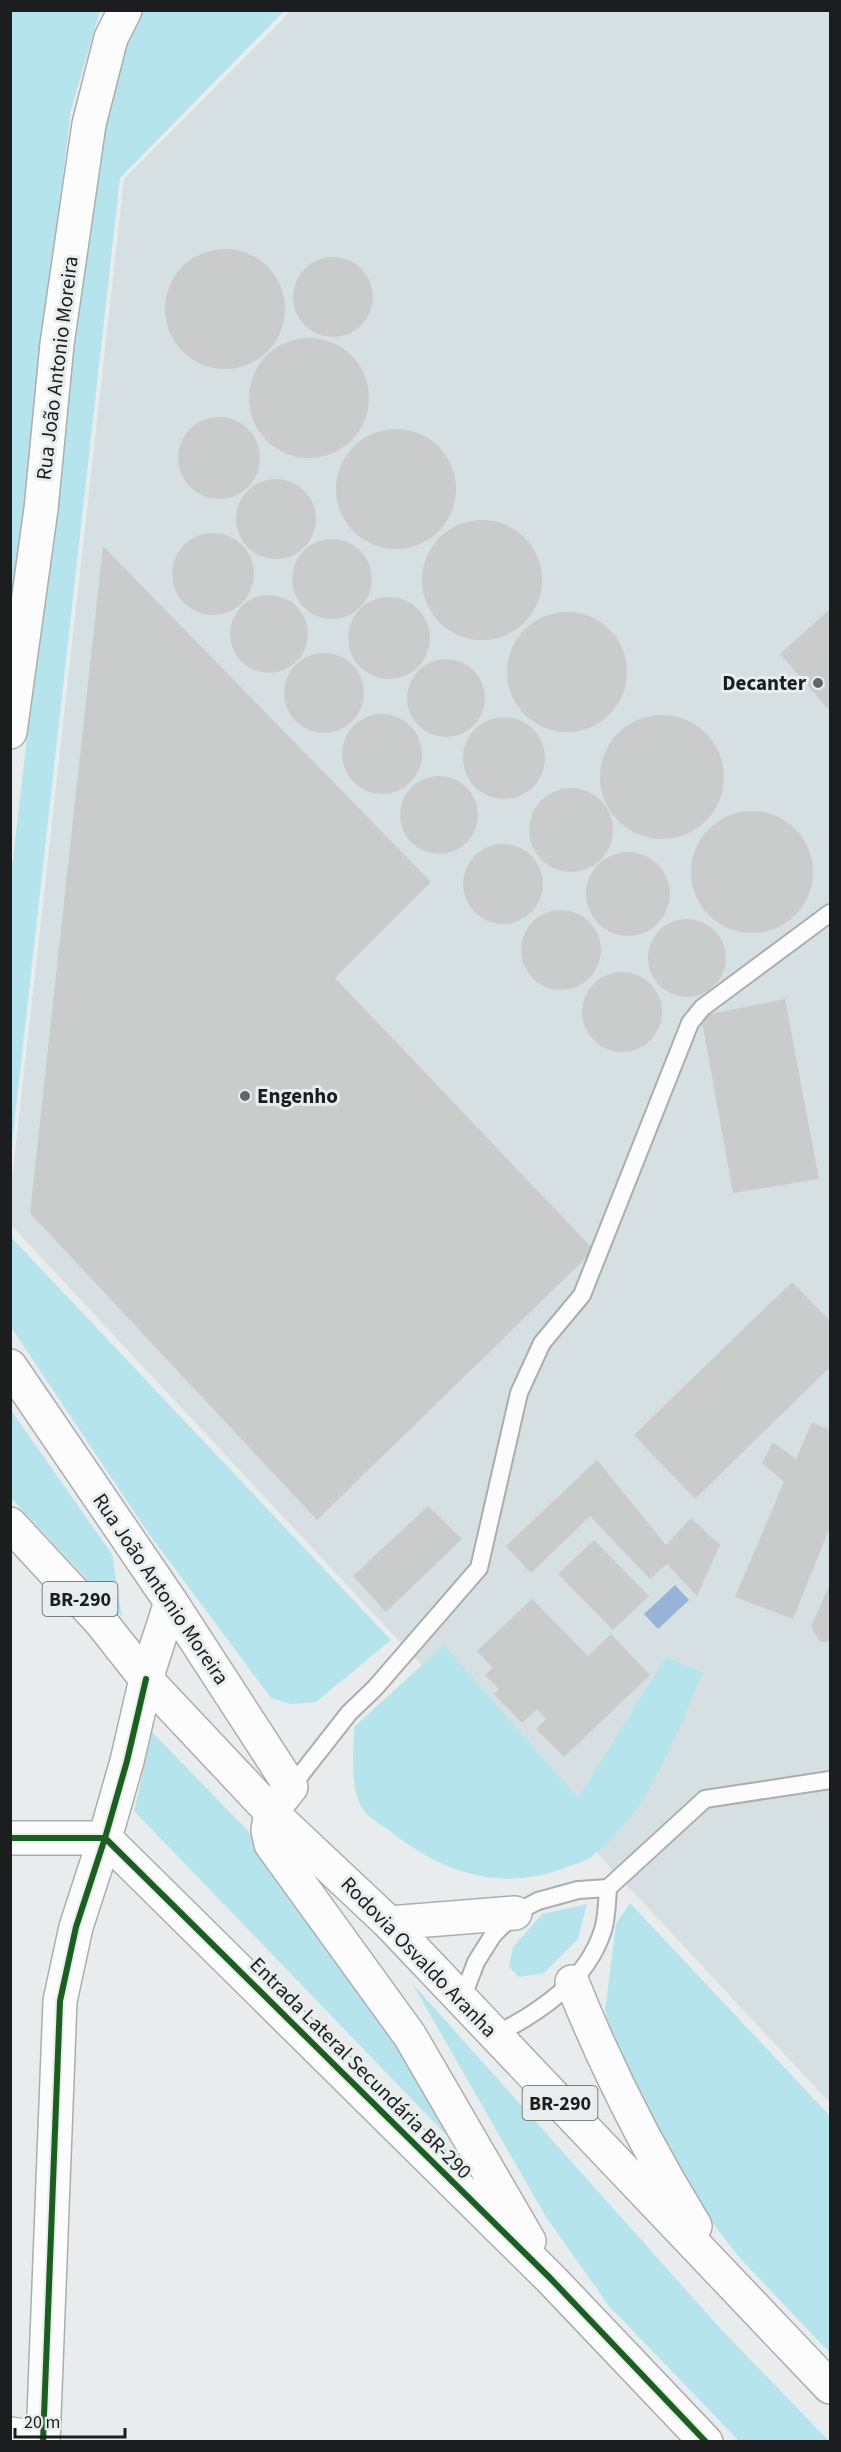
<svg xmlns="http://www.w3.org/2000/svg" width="841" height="2452" font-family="'Source Sans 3',sans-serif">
<rect width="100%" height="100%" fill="#e9eced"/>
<!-- built -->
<path fill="#d6dfe1" d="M291 11H830V2103L11 1225V1189L124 179Z"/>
<!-- green -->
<path fill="#b6e4ed" d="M10 11H100L71 110 10 618Z
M136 11H284L120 178 11 1152V876L101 92Z
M10 1236 391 1640 316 1702 291 1704 271 1698 149 1534 11 1327Z
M10 1409 112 1554 122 1617 11 1498Z
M444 1645 578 1798 666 1657 703 1673C673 1740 651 1811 591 1857 583 1863 571 1865 562 1869 499 1892 441 1872 390 1831 381 1824 367 1817 362 1808 349 1785 354 1753 354 1727Z
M152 1732 249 1832 478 2168 134 1811Z
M630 1903 830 2116V2353L738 2256 673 2171 621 2063 605 2011 616 1924Z
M587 1904 578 1939 544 1973 519 1977 509 1967 513 1947 542 1914Z
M412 1983 719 2327 829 2441H739L609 2306 546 2217Z"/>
<!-- water -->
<path fill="#97b3d7" d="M675 1585 689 1600 658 1629 644 1614Z"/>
<!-- building -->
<path fill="#cacccc" d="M165 309a60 60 0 1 1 120 0a60 60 0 1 1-120 0Z
M293 297a40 40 0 1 1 80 0a40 40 0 1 1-80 0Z
M249 398a60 60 0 1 1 120 0a60 60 0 1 1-120 0Z
M178 458a41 41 0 1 1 82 0a41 41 0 1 1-82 0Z
M336 489a60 60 0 1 1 120 0a60 60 0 1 1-120 0Z
M236 519a40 40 0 1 1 80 0a40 40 0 1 1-80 0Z
M422 580a60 60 0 1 1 120 0a60 60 0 1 1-120 0Z
M172 574a41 41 0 1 1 82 0a41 41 0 1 1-82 0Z
M292 579a40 40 0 1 1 80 0a40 40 0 1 1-80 0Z
M103 546 431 882 335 978 594 1250 317 1520 30 1213Z
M230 634a39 39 0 1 1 78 0a39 39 0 1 1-78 0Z
M348 638a41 41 0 1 1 82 0a41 41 0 1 1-82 0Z
M830 609V711L780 654Z
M507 672a60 60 0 1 1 120 0a60 60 0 1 1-120 0Z
M284 693a40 40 0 1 1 80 0a40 40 0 1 1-80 0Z
M407 698a39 39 0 1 1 78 0a39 39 0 1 1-78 0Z
M342 754a40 40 0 1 1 80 0a40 40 0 1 1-80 0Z
M600 777a62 62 0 1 1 124 0a62 62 0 1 1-124 0Z
M463 758a41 41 0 1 1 82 0a41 41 0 1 1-82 0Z
M400 815a39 39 0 1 1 78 0a39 39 0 1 1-78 0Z
M529 830a42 42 0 1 1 84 0a42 42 0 1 1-84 0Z
M691 872a61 61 0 1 1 122 0a61 61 0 1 1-122 0Z
M463 884a40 40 0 1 1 80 0a40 40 0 1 1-80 0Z
M586 894a42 42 0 1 1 84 0a42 42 0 1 1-84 0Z
M521 950a40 40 0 1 1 80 0a40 40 0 1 1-80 0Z
M648 958a39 39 0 1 1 78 0a39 39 0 1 1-78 0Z
M582 1012a40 40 0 1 1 80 0a40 40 0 1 1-80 0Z
M785 999 819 1179 733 1193 701 1016Z
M792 1282 830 1321V1367L695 1499 634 1435Z
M812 1422 830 1430V1527L793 1619 735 1597 784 1482 762 1463 773 1442 796 1459Z
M597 1460 666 1545 691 1518 720 1545 697 1596 667 1564 650 1579 590 1516 531 1573 506 1546Z
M428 1506 462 1539 386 1612 353 1576Z
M594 1540 649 1596 613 1630 558 1574Z
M830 1583V1642H820L811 1627Z
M532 1599 588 1656 611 1634 650 1675 564 1757 536 1729 546 1719 537 1709 522 1723 494 1694 499 1689 485 1675 493 1668 477 1651Z"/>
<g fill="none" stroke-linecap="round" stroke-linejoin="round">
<defs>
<path id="service" d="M291 1787 349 1713 375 1688 479 1568 519 1393 542 1343 582 1295 690 1023 702 1008 830 913
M462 1999 476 1962 493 1935 515 1913 538 1901 578 1890 608 1888 705 1799 830 1780
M495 2035C540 2012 587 1981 603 1930 607 1917 607 1901 608 1888"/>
<path id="minor" d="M146 1679 127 1761 105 1838 551 2279 706 2442
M271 1812 268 1830 271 1844 410 2036 529 2241
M10 1838H105L76 1927 60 2001 43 2442
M10 2434 43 2438"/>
<path id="secondary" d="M10 732 41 509 57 344 89 124 111 38 125 10
M10 1366 171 1602 291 1787 271 1812
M146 1679 171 1602"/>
<path id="trunk" d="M10 1524 101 1622 146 1679 271 1812 389 1923 830 2387
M389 1923 515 1913
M572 1982C606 2067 647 2148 695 2226"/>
</defs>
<!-- service casing -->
<use href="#service" stroke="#abadae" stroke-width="20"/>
<!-- minor casing -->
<use href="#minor" stroke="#abadae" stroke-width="36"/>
<!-- secondary casing -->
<use href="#secondary" stroke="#abadae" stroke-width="36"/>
<!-- trunk casing -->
<use href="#trunk" stroke="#abadae" stroke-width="36"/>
<!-- service -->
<use href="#service" stroke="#fcfcfc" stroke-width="16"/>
<!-- minor -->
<use href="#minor" stroke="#fcfcfc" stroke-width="33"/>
<!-- secondary -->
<use href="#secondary" stroke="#fcfcfc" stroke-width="33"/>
<!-- trunk -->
<use href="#trunk" stroke="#fcfcfc" stroke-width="33"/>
<defs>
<path id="cycleway" d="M146 1679 127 1761 105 1838 551 2279 706 2442
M10 1838H105L76 1927 60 2001 43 2442"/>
</defs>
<!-- cycleway casing -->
<use href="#cycleway" stroke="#e8edee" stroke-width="10"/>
<!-- cycleway -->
<use href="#cycleway" stroke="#1b5e20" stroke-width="6"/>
</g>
<!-- markers -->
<g fill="#646566" stroke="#e8edee" stroke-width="2">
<circle cx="818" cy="683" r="6"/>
<circle cx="245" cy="1096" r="6"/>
</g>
<g text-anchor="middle" stroke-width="6" stroke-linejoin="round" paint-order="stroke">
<!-- shield labels -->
<g fill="#e8edee" stroke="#595b5c" stroke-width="1.5">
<rect x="42.5" y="1582" width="75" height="34" rx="4.5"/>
<rect x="522.5" y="2086" width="75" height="34" rx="4.5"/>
</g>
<g font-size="20" font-weight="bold" fill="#1c1d1e">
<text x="80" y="1606">BR-290</text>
<text x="560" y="2110">BR-290</text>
</g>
<!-- street labels -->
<g font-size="21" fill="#1c1d1e" stroke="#e8edee">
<text transform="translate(57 368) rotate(-83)" y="7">Rua João Antonio Moreira</text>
<text transform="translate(161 1589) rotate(56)" y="7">Rua João Antonio Moreira</text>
<text transform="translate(419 1957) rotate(46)" y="7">Rodovia Osvaldo Aranha</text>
<text transform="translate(361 2068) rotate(45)" y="7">Entrada Lateral Secundária BR-290</text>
</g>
<!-- poi labels -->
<g font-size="21" font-weight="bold" fill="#1c1d1e" stroke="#e8edee" text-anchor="end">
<text x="806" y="690">Decanter</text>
<text x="257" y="1103" text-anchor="start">Engenho</text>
</g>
</g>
<!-- border -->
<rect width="841" height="2452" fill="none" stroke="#1c1d1e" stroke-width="24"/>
<!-- scale -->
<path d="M15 2428v9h110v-9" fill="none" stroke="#1c1d1e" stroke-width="3"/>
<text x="24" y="2428" font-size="18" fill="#1c1d1e" stroke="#e8edee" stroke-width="4.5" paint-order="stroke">20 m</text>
</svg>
